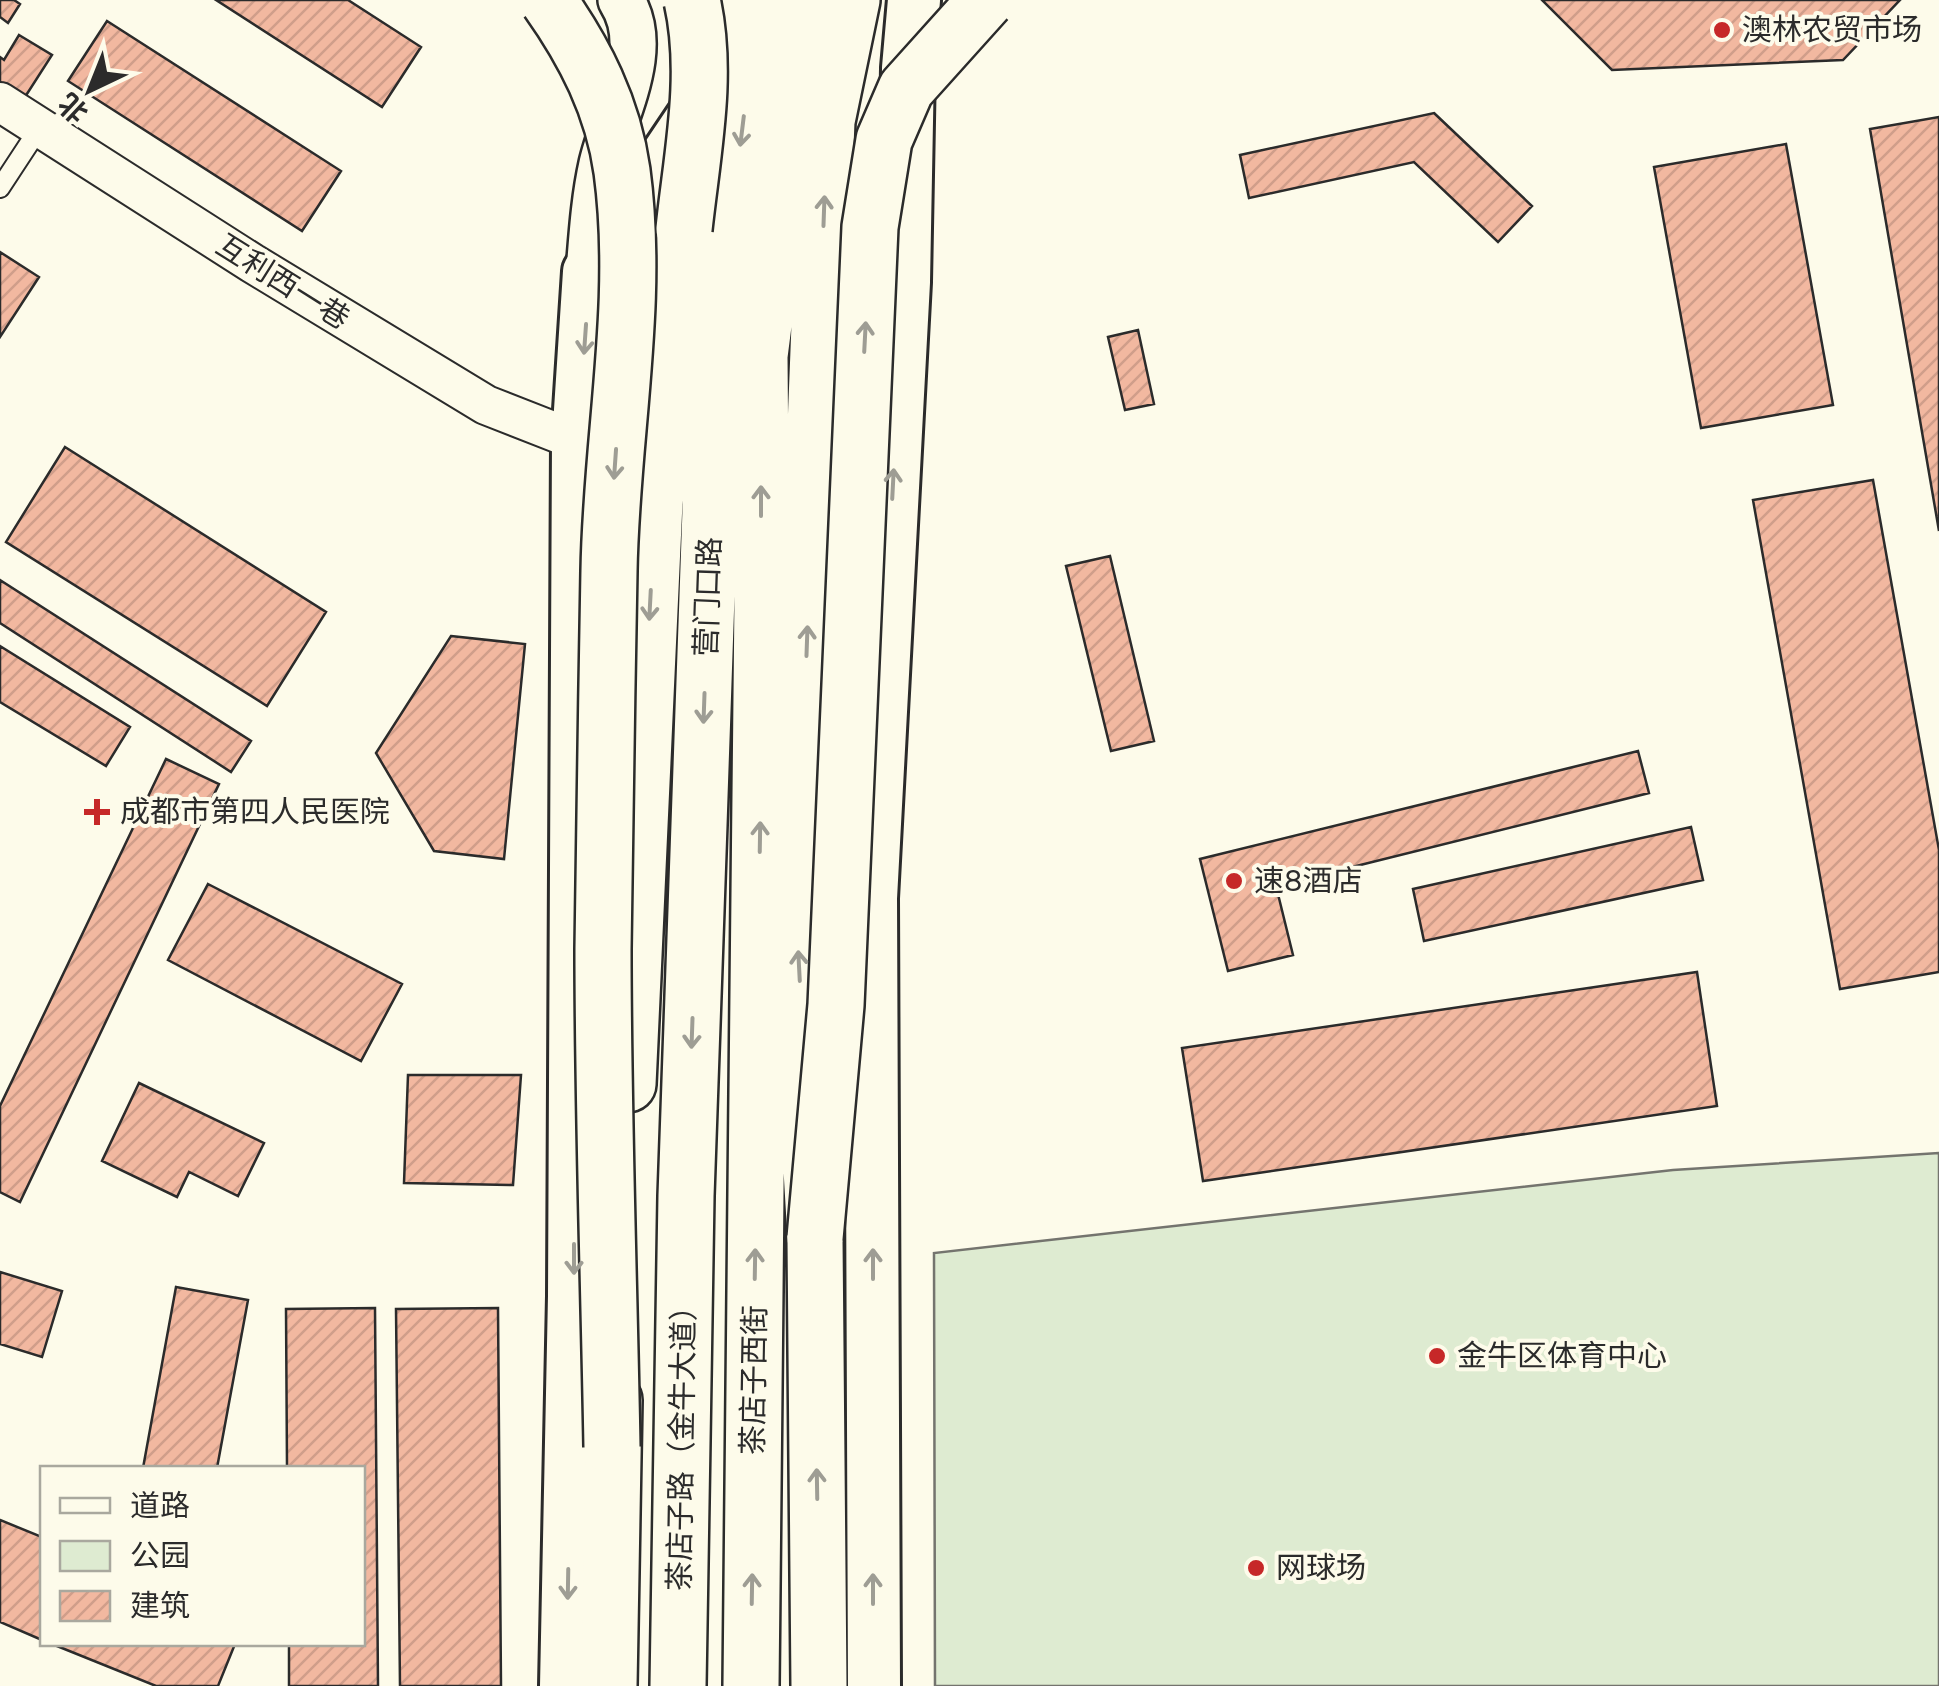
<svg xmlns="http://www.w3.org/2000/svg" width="1939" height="1686" font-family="Figtree,'Noto Sans SC',sans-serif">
<defs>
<pattern id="building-hatch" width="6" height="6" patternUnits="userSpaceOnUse" patternTransform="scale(2.5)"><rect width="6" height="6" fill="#f2b8a0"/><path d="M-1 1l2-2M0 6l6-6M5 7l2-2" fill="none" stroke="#d09e8a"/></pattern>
</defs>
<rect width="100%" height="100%" fill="#fdfbea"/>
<!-- green -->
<path fill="#deebd1" stroke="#74746e" stroke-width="2.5" d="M1939 1153V1686H935L934 1253 1673 1170Z"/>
<!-- building -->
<path fill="url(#building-hatch)" stroke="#2b2b2b" stroke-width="2.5" d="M0 0H14L20 4 8 23 0 17Z
M216 0H348L421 47 382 107Z
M1542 0H1900L1843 60 1612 70Z
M107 21 341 171 302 231 68 81Z
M19 35 52 55 25 97 0 82V57L4 60Z
M1434 113 1532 206 1498 242 1414 162 1249 198 1240 155Z
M1939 117V531L1870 129Z
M1786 144 1833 405 1701 428 1654 167Z
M0 252 39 277 0 337Z
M1138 330 1154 404 1125 410 1108 337Z
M65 447 326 612 267 706 6 542Z
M1873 480 1939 850V972L1840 989 1753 500Z
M1110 556 1154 741 1111 751 1066 566Z
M0 580 251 741 231 772 0 623Z
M451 636 525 644 504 859 434 851 376 753Z
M0 646 130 727 106 766 0 702Z
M1638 751 1649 793 1276 886 1293 955 1228 971 1200 859Z
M166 759 219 784 20 1202 0 1192V1106Z
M1691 827 1703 880 1424 941 1413 889Z
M208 884 402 984 361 1061 168 960Z
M1697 972 1717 1106 1203 1181 1182 1048Z
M408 1075H521L513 1185 404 1183Z
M139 1083 264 1143 238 1196 189 1172 177 1197 102 1161Z
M0 1272 62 1291 42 1357 0 1344Z
M176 1287 248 1300 217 1468H143Z
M375 1308 378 1686H289V1644H362V1468H287L286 1309Z
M498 1308 501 1686H400L396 1309Z
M0 1520 42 1537V1640L0 1622Z
M52 1644H235L218 1686H156Z"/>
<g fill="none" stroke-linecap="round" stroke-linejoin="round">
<defs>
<path id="service" d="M0 188 40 127"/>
<path id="minor" d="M0 102 252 263 486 405 578 441"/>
<path id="tertiary" d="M589 272C592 236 594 200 602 164 613 115 653 49 621 0"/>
<path id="secondary" d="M566 1686 574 1296 578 441 589 272 712 89 725 0
M874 1686 871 898 904 282 908 68 914 0"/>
<path id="trunk" d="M628 1084 655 502 684 229
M609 1686 614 1400
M678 1686 686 1196 716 339 759 0
M751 1686 762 598 760 356 792 105 810 0
M819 1686 815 1238 796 912 827 121 852 0"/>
</defs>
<!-- service casing -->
<use href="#service" stroke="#2b2b2b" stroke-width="22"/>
<!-- minor casing -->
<use href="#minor" stroke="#2b2b2b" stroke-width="42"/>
<!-- tertiary casing -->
<use href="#tertiary" stroke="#2b2b2b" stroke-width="50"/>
<!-- secondary casing -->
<use href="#secondary" stroke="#2b2b2b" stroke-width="58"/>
<!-- trunk casing -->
<use href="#trunk" stroke="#2b2b2b" stroke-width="60"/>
<!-- service -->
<use href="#service" stroke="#fdfbea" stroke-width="18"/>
<!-- minor -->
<use href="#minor" stroke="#fdfbea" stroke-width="38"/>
<!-- tertiary -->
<use href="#tertiary" stroke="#fdfbea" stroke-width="45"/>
<!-- secondary -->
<use href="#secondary" stroke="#fdfbea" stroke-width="52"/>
<!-- trunk -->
<use href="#trunk" stroke="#fdfbea" stroke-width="55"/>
<defs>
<path id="trunk-bridge" d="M548 0C585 52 613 107 622 171 640 304 611 438 609 571 607 697 604 823 603 949 603 1115 609 1281 612 1447
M684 229C692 154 709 75 692 0
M815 1238 836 1005 870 227 884 140 906 89 986 0"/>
</defs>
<!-- trunk-bridge casing -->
<use href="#trunk-bridge" stroke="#2b2b2b" stroke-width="60" stroke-linecap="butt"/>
<!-- trunk-bridge -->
<use href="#trunk-bridge" stroke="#fdfbea" stroke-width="55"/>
</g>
<!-- one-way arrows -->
<defs><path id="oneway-shaft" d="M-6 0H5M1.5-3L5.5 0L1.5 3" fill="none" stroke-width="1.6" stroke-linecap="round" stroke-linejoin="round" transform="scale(2.5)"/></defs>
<g stroke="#9e9d94">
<use href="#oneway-shaft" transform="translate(742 131) rotate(97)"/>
<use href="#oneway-shaft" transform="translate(824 211) rotate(-88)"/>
<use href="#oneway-shaft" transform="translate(865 337) rotate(-87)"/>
<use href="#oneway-shaft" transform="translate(585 339) rotate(94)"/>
<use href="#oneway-shaft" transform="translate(615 464) rotate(94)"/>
<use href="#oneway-shaft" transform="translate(893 484) rotate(-87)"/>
<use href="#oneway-shaft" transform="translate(761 501) rotate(-90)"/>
<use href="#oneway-shaft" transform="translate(650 605) rotate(93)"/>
<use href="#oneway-shaft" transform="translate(807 641) rotate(-88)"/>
<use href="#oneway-shaft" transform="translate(704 708) rotate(92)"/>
<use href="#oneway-shaft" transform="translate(760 837) rotate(-89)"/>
<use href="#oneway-shaft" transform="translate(799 966) rotate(-93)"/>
<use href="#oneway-shaft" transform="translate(692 1033) rotate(92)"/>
<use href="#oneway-shaft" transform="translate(574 1259) rotate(90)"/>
<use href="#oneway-shaft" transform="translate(755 1264) rotate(-89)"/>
<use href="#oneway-shaft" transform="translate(873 1264) rotate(-90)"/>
<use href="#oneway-shaft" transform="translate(817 1484) rotate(-91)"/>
<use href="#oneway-shaft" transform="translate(568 1584) rotate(91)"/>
<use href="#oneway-shaft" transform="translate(752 1589) rotate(-89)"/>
<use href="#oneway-shaft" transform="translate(873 1589) rotate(-90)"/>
</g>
<!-- markers -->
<g fill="#c62828" stroke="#fdfbea" stroke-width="4">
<circle cx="1722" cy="30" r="10"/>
<path d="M92 797h10v10h10v10h-10v10h-10v-10h-10v-10h10z"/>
<circle cx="1234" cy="881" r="10"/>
<circle cx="1437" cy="1356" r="10"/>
<circle cx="1256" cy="1568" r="10"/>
</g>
<g text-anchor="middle" stroke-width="8" stroke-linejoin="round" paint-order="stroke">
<!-- poi labels -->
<g font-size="30" fill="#2b2b2b" stroke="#fdfbea" text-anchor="start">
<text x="1742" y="40">澳林农贸市场</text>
<text x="120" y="822">成都市第四人民医院</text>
<text x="1254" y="891">速8酒店</text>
<text x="1457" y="1366">金牛区体育中心</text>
<text x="1276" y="1578">网球场</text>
</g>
<!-- street labels -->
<g font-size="30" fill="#2b2b2b" stroke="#fdfbea">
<text transform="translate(283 282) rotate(32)" y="10">互利西一巷</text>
<text transform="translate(708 597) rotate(-88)" y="10">营门口路</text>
<text transform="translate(754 1380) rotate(-89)" y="10">茶店子西街</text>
<text transform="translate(682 1441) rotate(-89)" y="10">茶店子路（金牛大道）</text>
</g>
</g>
<!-- legend -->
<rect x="40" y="1466" width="325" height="180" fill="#fdfbea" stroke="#a9a89e" stroke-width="2.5"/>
<rect x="60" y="1498" width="50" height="15" fill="#fdfbea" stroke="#a9a89e" stroke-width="2.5"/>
<text x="130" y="1516" font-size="30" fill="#2b2b2b">道路</text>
<rect x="60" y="1541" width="50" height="30" fill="#deebd1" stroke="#a9a89e" stroke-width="2.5"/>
<text x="130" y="1566" font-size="30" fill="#2b2b2b">公园</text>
<rect x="60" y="1591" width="50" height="30" fill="url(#building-hatch)" stroke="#a9a89e" stroke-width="2.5"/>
<text x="130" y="1616" font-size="30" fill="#2b2b2b">建筑</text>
<!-- north arrow -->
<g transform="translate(90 90) rotate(223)" stroke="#fdfbea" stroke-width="8" paint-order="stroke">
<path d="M0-8L18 38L0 25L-18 38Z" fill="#2b2b2b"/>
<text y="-15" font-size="28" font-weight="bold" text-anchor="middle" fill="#2b2b2b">北</text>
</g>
</svg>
